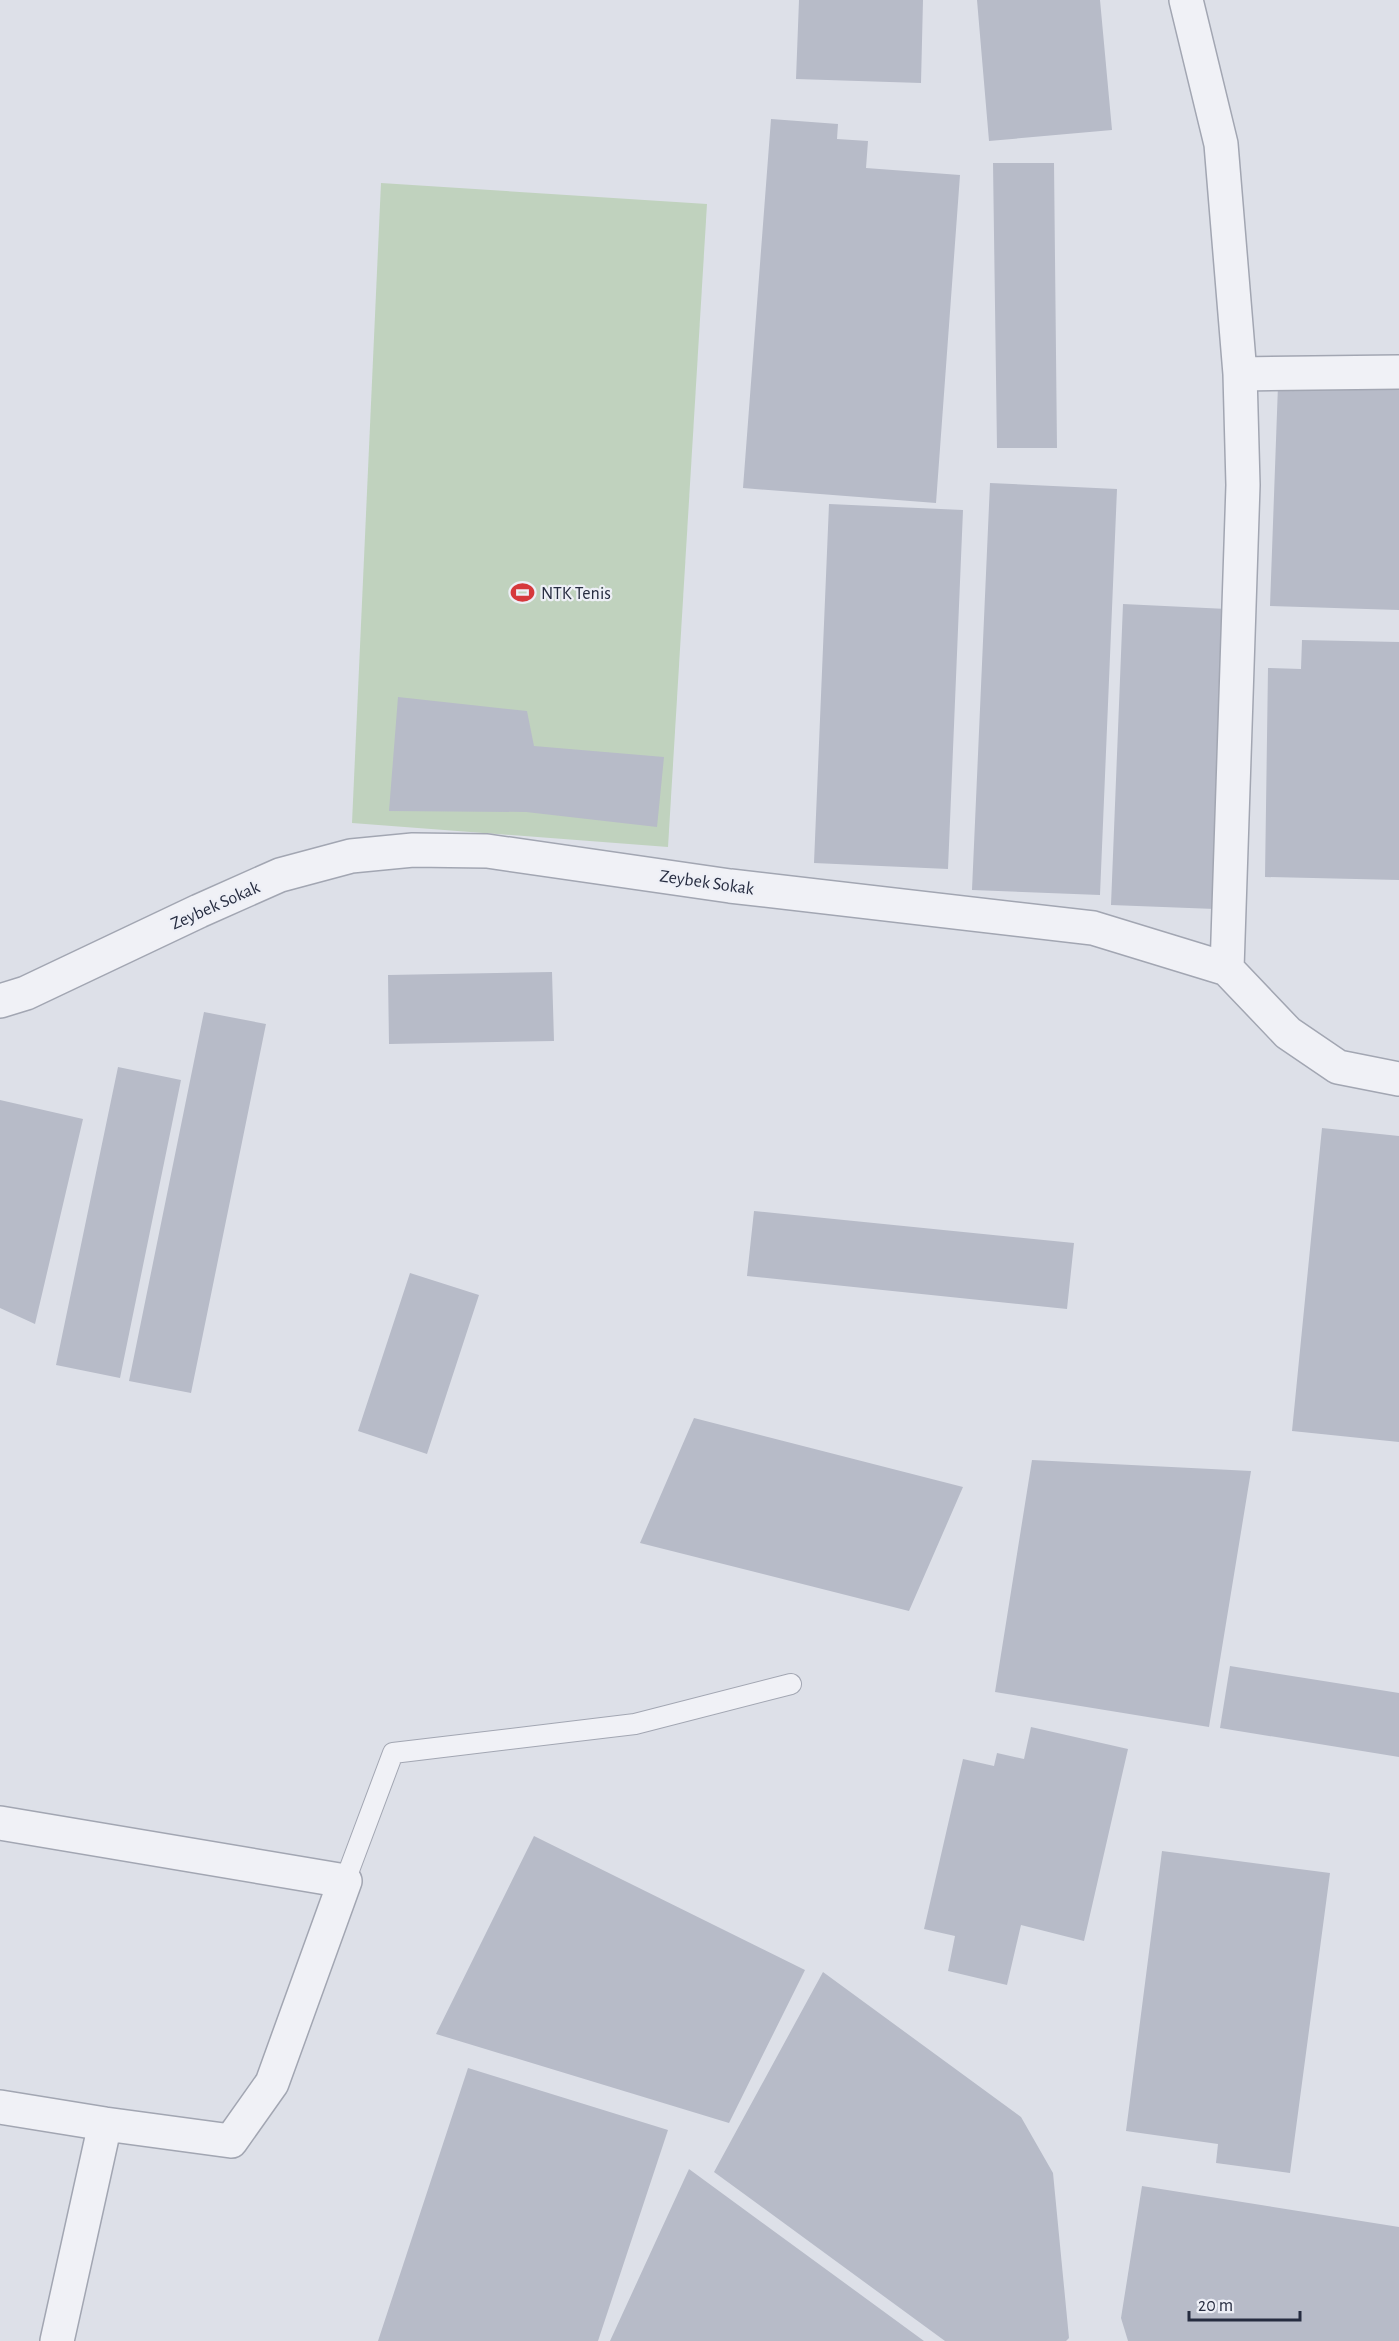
<svg xmlns="http://www.w3.org/2000/svg" width="1399" height="2341" font-family="'Alegreya Sans',sans-serif">
<rect width="100%" height="100%" fill="#dde0e8"/>
<!-- green -->
<path fill="#c0d2be" d="M381 183 707 204 668 847 352 823Z"/>
<!-- building -->
<path fill="#b7bbc8" d="M799 0H923L921 83 796 79Z
M977 0H1100L1112 130 989 141Z
M771 119 838 124 837 139 868 141 866 168 960 175 936 503 743 488Z
M993 163H1054L1057 448H997Z
M1278 385 1399 389V610L1270 606Z
M990 483 1117 489 1100 895 972 890Z
M829 504 963 510 948 869 814 863Z
M1123 604 1227 609 1215 909 1111 905Z
M1302 640 1399 642V880L1265 877 1268 668 1301 669Z
M398 697 527 711 534 746 664 757 657 827 526 812 389 811Z
M552 972 554 1041 389 1044 388 975Z
M204 1012 266 1024 191 1393 129 1381Z
M118 1067 181 1080 120 1378 56 1365Z
M0 1100 83 1119 35 1324 0 1308Z
M1322 1128 1399 1136V1442L1292 1431Z
M754 1211 1074 1243 1067 1309 747 1276Z
M410 1273 479 1295 427 1454 358 1431Z
M694 1418 963 1487 909 1611 640 1543Z
M1032 1460 1251 1471 1209 1727 995 1692Z
M1230 1666 1399 1693V1757L1220 1728Z
M1031 1727 1128 1749 1084 1941 1021 1925 1007 1985 948 1971 955 1936 924 1929 963 1759 994 1766 997 1753 1024 1759Z
M534 1836 805 1970 729 2123 436 2034Z
M1162 1851 1330 1873 1290 2173 1216 2163 1218 2144 1126 2131Z
M823 1972 1021 2117 1053 2173 1069 2338 1066 2341H945L714 2172Z
M468 2068 668 2130 598 2341H378Z
M689 2169 924 2341H610Z
M1142 2186 1399 2227V2341H1128L1121 2318Z"/>
<g fill="none" stroke-linecap="round" stroke-linejoin="round">
<defs>
<path id="lane" d="M345 1881 393 1753 635 1724 791 1684"/>
<path id="street" d="M1186 0 1221 144 1240 374 1243 485 1227 969
M1240 374 1399 372
M0 1001 26 993 199 911 280 875 351 856 413 850 487 851 730 886 1093 928 1227 969 1288 1033 1338 1067 1399 1079
M0 1823 345 1881 272 2083 231 2141 105 2124 0 2107
M57 2341 105 2124"/>
</defs>
<!-- lane casing -->
<use href="#lane" stroke="#a2a6b2" stroke-width="22"/>
<!-- street casing -->
<use href="#street" stroke="#a2a6b2" stroke-width="36"/>
<!-- lane -->
<use href="#lane" stroke="#f0f1f6" stroke-width="20"/>
<!-- street -->
<use href="#street" stroke="#f0f1f6" stroke-width="33"/>
</g>
<!-- icons -->
<defs>
<symbol id="stadium-bare" viewBox="-9 -9 18 18"><path d="M0-5a6.5 5 0 1 0 0 10a6.5 5 0 1 0 0-10ZM-3.5-1.8h7v3.6h-7Z" fill="#d6393c" stroke="#edeff6" stroke-width="2.5" paint-order="stroke"/></symbol>
</defs>
<g fill-rule="evenodd">
<use href="#stadium-bare" x="506" y="576" width="33" height="33"/>
</g>
<g text-anchor="middle" stroke-width="4.5" stroke-linejoin="round" paint-order="stroke">
<!-- poi labels -->
<g font-size="18" fill="#262c40" stroke="#edeff6" text-anchor="start">
<text x="541" y="599">NTK Tenis</text>
</g>
<!-- street labels -->
<g font-size="18" fill="#262c40" stroke="#edeff6">
<text transform="translate(707 882) rotate(8)" y="6">Zeybek Sokak</text>
<text transform="translate(215 905) rotate(-24)" y="6">Zeybek Sokak</text>
</g>
</g>
<!-- scale -->
<path d="M1189 2311v9h111v-9" fill="none" stroke="#262c40" stroke-width="3"/>
<text x="1198" y="2311" font-size="18" fill="#262c40" stroke="#edeff6" stroke-width="4.5" paint-order="stroke">20 m</text>
</svg>
